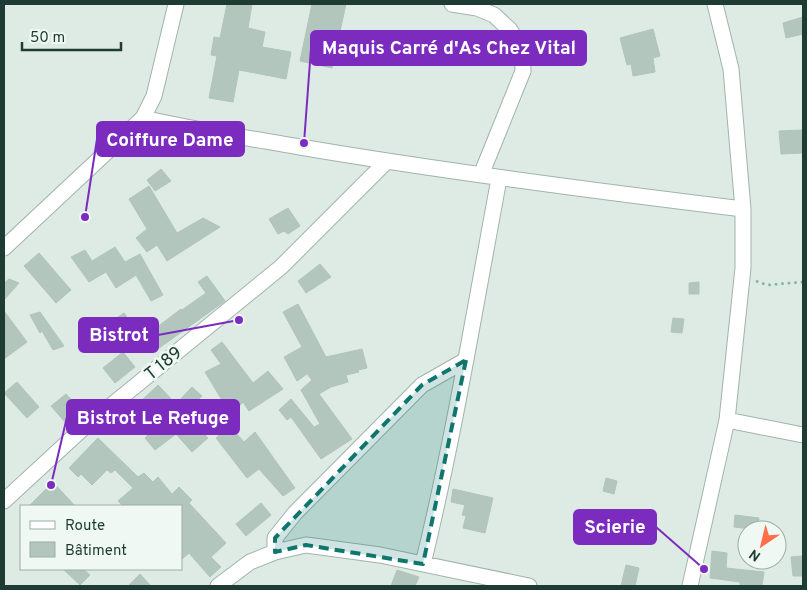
<svg xmlns="http://www.w3.org/2000/svg" width="807" height="590" font-family="Overpass,sans-serif">
<rect width="100%" height="100%" fill="#deebe5"/>
<!-- building -->
<path fill="#b3c6be" stroke="#b0c5bc" d="M227 4H252L248 28 265 32 262 47 291 52 286 79 239 70 233 102 209 98 217 56 211 55 214 37 220 38Z
M312 4H346L332 68 300 61Z
M803 17V34L786 38 783 23Z
M653 29 660 56 653 58 655 72 633 76 631 64 627 65 620 38Z
M803 130V153L781 154 779 131Z
M161 169 171 181 155 191 147 180Z
M149 186 177 233 203 218 220 227 167 261 157 245 147 252 136 238 147 229 129 199Z
M288 208 300 226 288 234 284 231 278 234 269 219Z
M115 247 125 262 140 254 163 295 151 301 136 275 116 288 106 272 89 282 71 257 85 250 92 261Z
M39 253 71 290 56 303 24 266Z
M320 264 331 277 306 293 298 281Z
M207 276 225 301 155 351 144 337 181 309 182 310 206 293 198 282Z
M9 279 19 283 4 300V283Z
M699 282V294H689V283Z
M298 304 326 357 362 349 367 368 358 370 359 372 346 375 348 382 331 387 319 394 352 439 321 459 291 417 287 420 279 410 291 399 314 427 320 424 301 390 312 380 307 374 297 381 284 357 302 347 283 312Z
M4 311 27 342 4 359Z
M40 312 64 346 53 350 42 331 40 333 30 315Z
M124 313 141 337 127 344 120 334 123 331 115 319Z
M673 318 684 319 682 333 671 332Z
M222 342 253 383 268 371 283 389 249 411 243 402 231 415 205 372 221 364 211 350Z
M123 352 135 367 115 383 103 368Z
M17 382 39 407 27 418 4 393Z
M158 385 176 404 192 387 202 396 185 413 208 438 192 452 176 434 155 450 145 438 161 422 141 401Z
M66 394 80 409 65 422 51 406Z
M230 426 244 442 255 432 295 488 283 496 259 469 247 478 216 438Z
M98 438 138 477 144 473 153 482 158 477 172 494 179 487 192 500 189 503 226 543 211 557 221 567 210 577 189 553 181 560V506H123L118 501 133 488 115 470 111 473 107 470 92 485 81 474 78 477 69 468Z
M606 478 617 481 614 494 603 491Z
M53 482 75 506H29Z
M453 489 493 498 485 533 463 528 466 516 462 515 465 505 451 502Z
M261 503 271 515 246 536 236 524Z
M735 515 759 518 758 530 734 527Z
M712 551 727 553 726 568 764 572 762 586H740V582L710 578Z
M803 556V576H793L791 557Z
M626 565 639 568 635 586H621Z
M63 569H83L90 575 80 585Z
M397 570 419 577 415 586H391Z
M140 574 151 586H128Z"/>
<g fill="none" stroke-linecap="round" stroke-linejoin="round">
<defs>
<path id="minor" d="M452 4 477 8 494 15 510 30 522 49 523 71 481 175
M715 4 731 69 743 209
M143 118C195 130 248 138 300 147 447 172 595 191 743 209V268L727 420 690 586
M4 248 143 118 154 96 176 4
M727 420 803 435
M4 501 80 431 281 267 386 162
M275 552V538L295 513 422 385 466 360
M423 564C454 437 475 307 499 179
M218 586 250 562 275 552 306 545 380 555 529 586"/>
</defs>
<!-- minor casing -->
<use href="#minor" stroke="#a1b3ac" stroke-width="17"/>
<!-- path -->
<path stroke="#7cb29f" stroke-width="2.5" stroke-dasharray="2.5 4" stroke-linecap="butt" d="M756 281 767 285 803 282"/>
<!-- minor -->
<use href="#minor" stroke="#fff" stroke-width="15"/>
</g>
<!-- marked area -->
<path fill="#0f766e" fill-opacity="0.2" stroke="#0f766e" stroke-width="4" stroke-dasharray="10 6" stroke-linejoin="round" d="M466 360 423 564 306 545 275 552V538L422 385Z"/>
<g text-anchor="middle" stroke-width="5" stroke-linejoin="round" paint-order="stroke">
<!-- street labels -->
<g font-size="18" fill="#1e3c33" stroke="#eff8f3">
<text transform="translate(163 363) rotate(-39)" y="6">T 189</text>
</g>
</g>
<!-- callouts -->
<path fill="none" stroke="#7b2cbf" stroke-width="2" d="M304 143L311 48M85 217L97 139M239 320L158 335M51 485L67 417M704 569L656 527"/>
<g fill="#7b2cbf" stroke="#eff8f3" stroke-width="2">
<circle cx="304" cy="143" r="5"/>
<circle cx="85" cy="217" r="5"/>
<circle cx="239" cy="320" r="5"/>
<circle cx="51" cy="485" r="5"/>
<circle cx="704" cy="569" r="5"/>
</g>
<g fill="#7b2cbf" stroke="#7b2cbf" stroke-width="2">
<rect x="311" y="31" width="275" height="34" rx="5"/>
<rect x="97" y="122" width="147" height="34" rx="5"/>
<rect x="79" y="318" width="79" height="34" rx="5"/>
<rect x="67" y="400" width="172" height="34" rx="5"/>
<rect x="574" y="510" width="82" height="34" rx="5"/>
</g>
<g font-size="19" text-anchor="middle" font-weight="bold" fill="#fff">
<text x="449" y="54">Maquis Carré d'As Chez Vital</text>
<text x="170" y="146">Coiffure Dame</text>
<text x="119" y="341">Bistrot</text>
<text x="153" y="424">Bistrot Le Refuge</text>
<text x="615" y="533">Scierie</text>
</g>
<!-- border -->
<rect width="807" height="590" fill="none" stroke="#1e3c33" stroke-width="10"/>
<!-- legend -->
<rect x="20" y="505" width="162" height="65" fill="#eff8f3" stroke="#9bada6"/>
<rect x="30" y="521" width="25" height="8" fill="#ffffff" stroke="#9bada6"/>
<text x="65" y="530" font-size="15" fill="#1e3c33">Route</text>
<rect x="30" y="542" width="25" height="15" fill="#b3c6be" stroke="#9bada6"/>
<text x="65" y="555" font-size="15" fill="#1e3c33">Bâtiment</text>
<!-- north arrow -->
<g transform="translate(762 545) rotate(215)"><circle r="24" fill="#eff8f3" stroke="#9bada6"/>
<path d="M0-4L9 19L0 12L-9 19Z" fill="#fe6f4a"/>
<text y="-8" font-size="14" font-weight="bold" text-anchor="middle" fill="#1e3c33">N</text>
</g>
<!-- scale -->
<path d="M22 42v8h99v-8" fill="none" stroke="#1e3c33" stroke-width="2.5"/>
<text x="30" y="42" font-size="15" fill="#1e3c33" stroke="#eff8f3" stroke-width="4" paint-order="stroke">50 m</text>
</svg>
